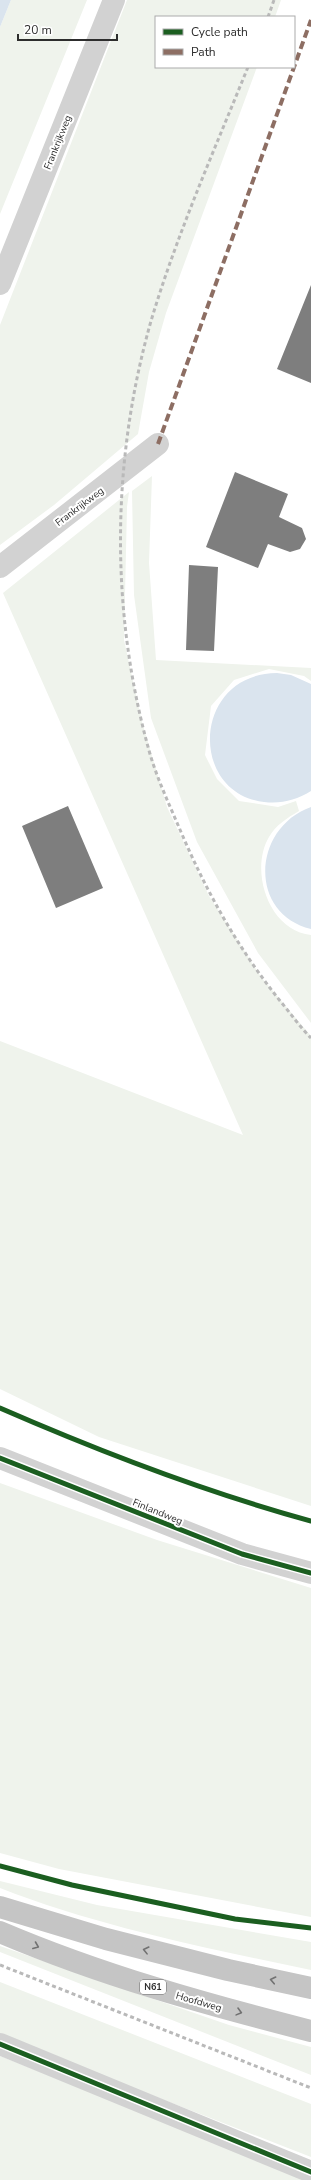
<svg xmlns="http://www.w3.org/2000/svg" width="311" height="2180" font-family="'Nunito Sans',sans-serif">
<rect width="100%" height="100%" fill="#fff"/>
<!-- green -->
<path fill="#eff3ec" d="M11 0H87L0 214V27Z
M127 0H281L275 17H156V67H257L166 313 149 372 138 434 54 505 0 545V325Z
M152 476 149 563 156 660 311 668V681L304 676 269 669 234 680 211 706 205 755 217 779 239 801 278 807 296 801 299 811C287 818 276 825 269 837 249 871 269 931 311 935V1023L258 953 197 842 151 718 134 595 132 491Z
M129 492 127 507 124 640 142 722 167 807 209 896 261 977 311 1036V1506L99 1437 0 1389V1041L243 1135 3 593Z
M0 1483 157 1540 311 1588V1917L59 1869 0 1853Z
M0 1881 97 1905 311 1942V1970C206 1948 100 1927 0 1888Z
M0 1946 229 2025 311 2047V2075L0 1952Z
M0 1982 311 2104V2157L69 2063 0 2034Z
M0 2056 311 2180H0Z"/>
<!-- water -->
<path fill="#dae4ee" d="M0 0H11L0 27Z
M277 673 291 675 311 684V791C296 800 282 804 264 802 188 793 192 674 277 673Z
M311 807V929C248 914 252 828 311 807Z"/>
<!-- building -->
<path fill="#7e7e7e" d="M311 285V383L277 369Z
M235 472 288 494 279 517 302 528 306 539 300 549 290 552 268 544 258 568 206 547Z
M189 565 218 567 214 651 186 650Z
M68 806 103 888 56 908 22 826Z"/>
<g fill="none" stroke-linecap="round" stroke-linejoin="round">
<!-- minor -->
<path stroke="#d2d2d2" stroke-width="22" d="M0 284 114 0
M0 567 158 444
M0 1458 242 1554 311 1573
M0 2044 311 2172"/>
<!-- major -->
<path stroke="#c5c5c5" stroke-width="22" d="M0 1907 106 1939 228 1970 311 1988
M0 1932C101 1975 205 2004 311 2031"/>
<!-- rail -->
<path stroke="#b9b9b9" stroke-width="3" stroke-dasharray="4 3" stroke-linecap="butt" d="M268 17 274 0
M248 67C214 151 177 234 151 321 111 462 110 613 150 754 158 781 170 806 181 832 207 893 239 950 281 1002 291 1014 300 1027 311 1038
M0 1965 311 2088"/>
<!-- quiet -->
<path stroke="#8d6e63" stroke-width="4" stroke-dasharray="8 4" stroke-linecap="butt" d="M158 444 311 20"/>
<defs>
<path id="cycleway" d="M0 1408C101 1452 205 1492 311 1521
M0 1458 242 1554 311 1573
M0 1866 72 1885 235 1919 311 1928
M0 2044 311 2172"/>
</defs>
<!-- cycleway casing -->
<use href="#cycleway" stroke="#fff" stroke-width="8"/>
<!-- cycleway -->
<use href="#cycleway" stroke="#1b5e20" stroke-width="5"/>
</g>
<!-- one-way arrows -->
<defs><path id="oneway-chevron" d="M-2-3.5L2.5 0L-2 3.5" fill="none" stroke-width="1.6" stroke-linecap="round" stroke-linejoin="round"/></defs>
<g stroke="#717171">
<use href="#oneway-chevron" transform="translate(36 1946) rotate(22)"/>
<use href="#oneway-chevron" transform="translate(146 1950) rotate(-166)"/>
<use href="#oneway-chevron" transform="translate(273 1980) rotate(-168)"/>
<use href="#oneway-chevron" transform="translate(239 2012) rotate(15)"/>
</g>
<g text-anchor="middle" stroke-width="4" stroke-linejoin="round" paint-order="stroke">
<!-- shield labels -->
<rect fill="#fff" stroke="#6c6c6c" stroke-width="1" x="140" y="1980" width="26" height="14" rx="3"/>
<g font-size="9" font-weight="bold" fill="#2d2d2d">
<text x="153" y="1990">N61</text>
</g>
<!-- street labels -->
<g font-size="10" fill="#2d2d2d" stroke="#fff">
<text transform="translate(57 142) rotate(-68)" y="4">Frankrijkweg</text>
<text transform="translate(79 506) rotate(-37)" y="4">Frankrijkweg</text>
<text transform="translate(158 1511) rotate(22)" y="4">Finlandweg</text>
<text transform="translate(199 2001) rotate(16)" y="4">Hoofdweg</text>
</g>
</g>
<!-- legend -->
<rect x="155" y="16" width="140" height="52" fill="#ffffff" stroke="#ababab"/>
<rect x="163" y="29" width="20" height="6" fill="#1b5e20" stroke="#ababab"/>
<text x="191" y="36" font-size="12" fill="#2d2d2d">Cycle path</text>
<rect x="163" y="49" width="20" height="6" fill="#8d6e63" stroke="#ababab"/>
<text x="191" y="56" font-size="12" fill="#2d2d2d">Path</text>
<!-- scale -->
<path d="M18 34v6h99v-6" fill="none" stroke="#2d2d2d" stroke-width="2"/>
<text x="24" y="34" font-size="12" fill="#2d2d2d" stroke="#ffffff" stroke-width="3" paint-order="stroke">20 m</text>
</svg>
